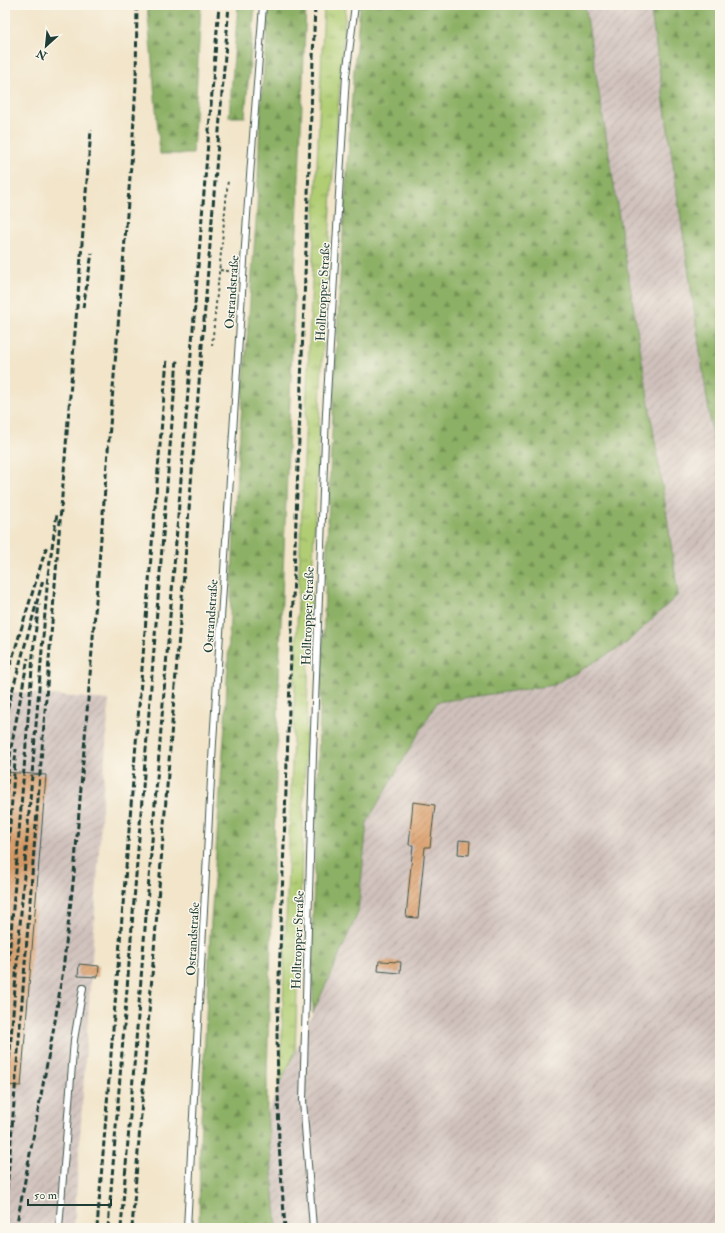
<svg xmlns="http://www.w3.org/2000/svg" width="725" height="1233" font-family="'IM FELL Double Pica',serif">
<defs>
<pattern id="industrial-furrows" width="10" height="10" patternUnits="userSpaceOnUse"><rect width="10" height="10" fill="#cfc0bb"/><path d="M-1 1l2-2M0 10L10 0M9 11l2-2" fill="none" stroke="#a79d99"/></pattern>
<pattern id="grass-tufts" width="24" height="20" patternUnits="userSpaceOnUse"><rect width="24" height="20" fill="#b0cd73"/><path d="M3 7l-1-3M5 7V3M7 7l1-3M15 17l-1-3M17 17v-4M19 17l1-3" fill="none" stroke="#8fa85f"/></pattern>
<pattern id="forest-firs" width="22" height="20" patternUnits="userSpaceOnUse"><rect width="22" height="20" fill="#8cb065"/><path d="M5 1l3.5 6h-7zM16 11l3.5 6h-7z" fill="#729054"/></pattern>
<pattern id="building-hatch" width="6" height="6" patternUnits="userSpaceOnUse"><rect width="6" height="6" fill="#da9c67"/><path d="M-1 1l2-2M0 6l6-6M5 7l2-2" fill="none" stroke="#b08056"/></pattern>
</defs>
<rect width="100%" height="100%" fill="#fbf7ec"/>
<filter id="ink" filterUnits="userSpaceOnUse"><feTurbulence type="fractalNoise" baseFrequency=".025" numOctaves="2"/><feDisplacementMap in="SourceGraphic" scale="8" xChannelSelector="R" yChannelSelector="G"/><feConvolveMatrix kernelMatrix="1 2 1 2 8 2 1 2 1" color-interpolation-filters="sRGB"/></filter>
<filter id="wash" filterUnits="userSpaceOnUse"><feTurbulence type="fractalNoise" baseFrequency=".012" numOctaves="4" result="noise"/><feDisplacementMap in="SourceGraphic" scale="16" xChannelSelector="R" yChannelSelector="G"/><feGaussianBlur stdDeviation="0.9" result="paint"/><feColorMatrix in="noise" values="0 0 0 0 0 0 0 0 0 0 0 0 0 0 0 0 0 1.4 0 .05"/><feComposite in="paint" operator="in"/></filter>
<g filter="url(#wash)">
<rect width="100%" height="100%" fill="#f2e5ca"/>
<!-- industrial -->
<path fill="url(#industrial-furrows)" d="M585 5H650L718 475 720 477V1228H277L267 1114 358 913 367 822 437 702 554 685 678 595 667 516Z
M5 691 109 700 74 1228H5Z"/>
<!-- grass -->
<path fill="url(#grass-tufts)" stroke="#688554" d="M324 5H346L333 174 323 343 311 601 295 1052 280 1083 299 573Z"/>
<!-- forest -->
<path fill="url(#forest-firs)" stroke="#56764c" d="M147 5H201L193 154H160Z
M238 5H255L245 117H229Z
M269 5H306L280 648 267 1075V1114L277 1228H199L200 1141 210 935 225 723 237 470 257 209 260 116Z
M360 5H585L667 516 678 595 624 645 554 685 437 702 367 822 358 913 313 1013 312 941 317 782 331 450 340 278 353 80Z
M650 5H720V477L718 475Z"/>
<g id="blocks">
<!-- building -->
<path fill="url(#building-hatch)" d="M5 772 46 775 21 1086 5 1085Z
M413 802 435 805 430 847H425L418 918 406 917 413 845H409Z
M459 840 470 841 469 855 458 854Z
M379 961 401 962 400 973 378 971Z
M79 964 99 966 98 977 78 976Z"/>
</g>
</g>
<g filter="url(#ink)">
<use href="#blocks" fill-opacity="0" stroke="#3f564a" stroke-width="1"/>
<g fill="none" stroke-linecap="round" stroke-linejoin="round">
<defs>
<path id="service" d="M59 1228 74 1040 83 988
M187 1228 213 742 247 215 263 5
M313 1228 303 1101 313 755 326 413 346 76 355 5"/>
</defs>
<!-- service casing -->
<use href="#service" stroke="#3f564a" stroke-width="8"/>
<!-- path -->
<path stroke="#3f564a" stroke-width="2" stroke-dasharray="3 3" stroke-linecap="butt" d="M220 270 234 272
M212 346 228 180"/>
<!-- service -->
<use href="#service" stroke="#fff" stroke-width="6"/>
<!-- rail -->
<path stroke="#1f3d34" stroke-width="3" stroke-dasharray="6 3" stroke-linecap="butt" d="M83 308 92 253
M5 682 47 545
M5 717 43 580
M5 802 11 748 28 658
M5 887 16 749
M5 1009 34 643 39 604
M5 1113 48 575 57 513
M5 1216 91 130
M16 1228 55 1021 63 970 74 874 132 152 136 84 137 5
M97 1228 167 358
M108 1228 177 359
M121 1228 219 5
M132 1228 229 5
M285 1228 279 1145 277 1033 315 5"/>
</g>
</g>
<g text-anchor="middle" stroke-width="3" stroke-linejoin="round" paint-order="stroke">
<!-- street labels -->
<g font-size="13" fill="#1f3d34" stroke="#fbf7ec">
<text transform="translate(231 292) rotate(-86)" y="5">Ostrandstraße</text>
<text transform="translate(322 292) rotate(-87)" y="5">Holltropper Straße</text>
<text transform="translate(210 616) rotate(-86)" y="5">Ostrandstraße</text>
<text transform="translate(307 616) rotate(-88)" y="5">Holltropper Straße</text>
<text transform="translate(192 939) rotate(-87)" y="5">Ostrandstraße</text>
<text transform="translate(297 940) rotate(-88)" y="5">Holltropper Straße</text>
</g>
</g>
<!-- margin -->
<rect width="725" height="1233" fill="none" stroke="#fbf7ec" stroke-width="20"/>
<!-- north arrow -->
<g transform="translate(46 46) rotate(207)" stroke="#fbf7ec" stroke-width="3" paint-order="stroke">
<path d="M0-3L7 15L0 10L-7 15Z" fill="#1f3d34"/>
<text y="-6" font-size="11" font-weight="bold" text-anchor="middle" fill="#1f3d34">N</text>
</g>
<!-- scale -->
<path d="M28 1199v6h83v-6" fill="none" stroke="#1f3d34" stroke-width="2"/>
<text x="34" y="1199" font-size="12" fill="#1f3d34" stroke="#fbf7ec" stroke-width="3" paint-order="stroke">50 m</text>
</svg>
